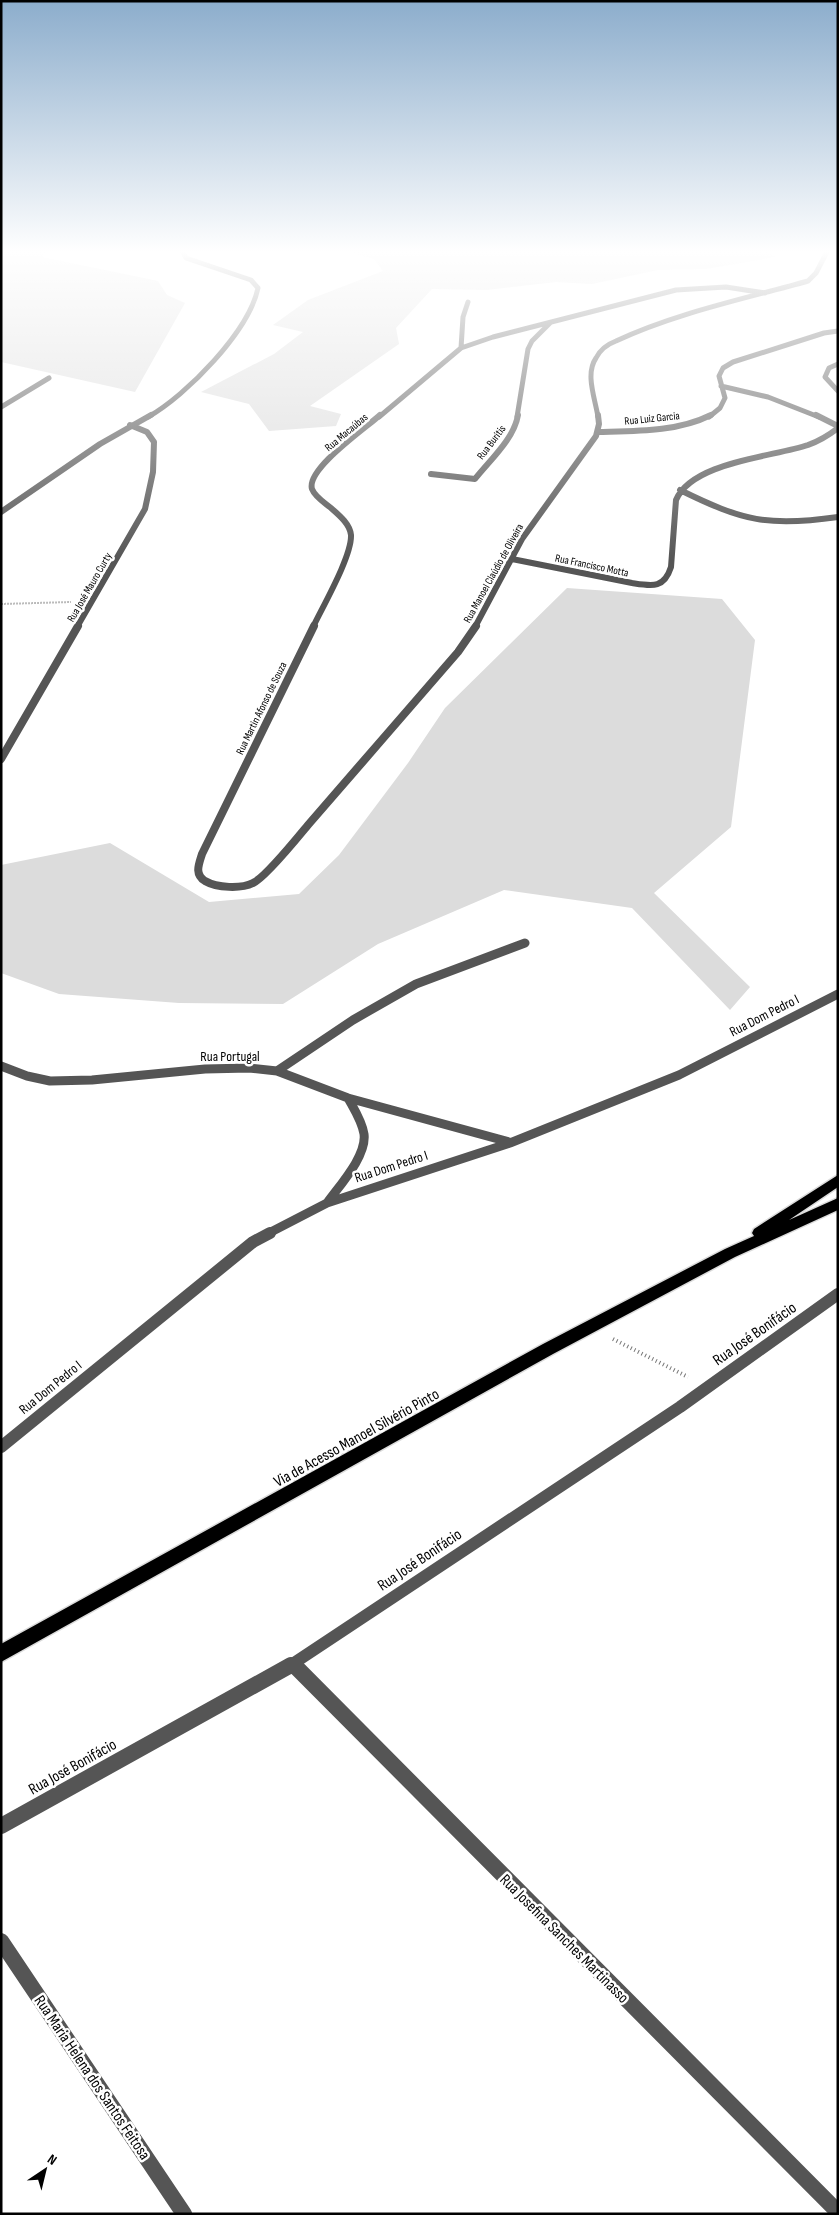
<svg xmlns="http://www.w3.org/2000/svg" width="839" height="2215" font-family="'Sofia Sans Condensed',sans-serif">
<rect width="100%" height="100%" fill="#fff"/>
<!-- green -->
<path fill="#dcdcdc" d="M1 250H48L42 257 158 281 167 295 185 303 135 392 1 362Z
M342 250H767L775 257 706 269 658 270 592 284 556 282 487 290 432 289 396 328 399 344 310 406 341 414 336 426 269 431 249 404 201 392 274 354 303 332 273 325 308 300 383 271 374 259Z
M567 588 722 599 755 640 731 827 654 893 750 987 730 1010 632 908 504 890 378 944 283 1004 179 1003 59 994 1 973V865L110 843 209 902 299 894 339 855 408 763 445 708Z"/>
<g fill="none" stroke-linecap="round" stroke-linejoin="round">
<defs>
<path id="primary" d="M838 1175V1187L789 1220 838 1198V1210L735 1257 553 1354 1 1662V1644L543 1344 725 1249 754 1236 752 1233 754 1229Z"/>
</defs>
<!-- primary casing -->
<use href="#primary" stroke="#dbdbdb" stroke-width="3"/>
<!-- path-far1 -->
<path stroke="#777" stroke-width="2" stroke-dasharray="0.5 1" stroke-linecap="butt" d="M1 604 71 602"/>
<!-- path -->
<path stroke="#777" stroke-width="4" stroke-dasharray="1 3" stroke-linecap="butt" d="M613 1339 688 1377"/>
<!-- service-far1 -->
<path stroke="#555" stroke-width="6" d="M77 627 145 509 153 472 154 442 147 432 130 425"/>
<!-- service -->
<path stroke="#555" stroke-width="8" d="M1 759 78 626"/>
<!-- minor-far5 -->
<path stroke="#555" stroke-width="5" d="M461 348 463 317 468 302
M838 364 829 368 825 377 838 391
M721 386 768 397 819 417
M1 407 49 378
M148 417C187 395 249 331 258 288L251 280 186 258 182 250
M379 417 461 348 493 337 676 290 726 287 765 293
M517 417 528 349 532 341 550 323
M598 417C595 398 585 374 596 358 600 350 608 344 616 341 676 313 744 299 808 281L816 273 828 250
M709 417 720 408 725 398 719 376 723 368 733 362 824 333 838 331"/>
<!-- minor-far4 -->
<path stroke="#555" stroke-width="6" d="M816 415 838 426
M598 432C636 431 677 432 711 415
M431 474 475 479C490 460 514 439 518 415
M680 490C743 521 768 527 838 517
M1 512 100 444 151 415
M512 559 632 583C652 586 664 589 671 567L676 500C692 462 772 457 808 445 819 441 829 435 838 428
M313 627C323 606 352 556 351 535 350 524 339 515 331 508 325 503 315 497 312 489 306 469 366 428 380 415
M475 627 522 539 596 436 599 424 598 415"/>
<!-- minor-far3 -->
<path stroke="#555" stroke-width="8" d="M314 626 202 854C199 864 194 874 205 881 217 888 241 889 253 883 265 878 298 837 308 825 358 767 408 710 458 652L476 626"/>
<!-- minor-far2 -->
<path stroke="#555" stroke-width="9" d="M1 1066 27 1076 50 1081 92 1080 205 1069 249 1068 277 1071 348 1098 509 1142
M277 1071 353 1020 416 984 525 943
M327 1203C339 1186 367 1156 364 1134 362 1121 354 1109 348 1098
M267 1234 327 1203 510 1143 679 1075 838 994"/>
<!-- minor-far1 -->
<path stroke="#555" stroke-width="12" d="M1 1447 253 1242 270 1233
M293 1664 296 1667
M288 1667 680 1407 838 1294"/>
<!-- minor -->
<path stroke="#555" stroke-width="16" d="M294 1665 838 2212
M1 1826 291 1665
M1 1941 184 2214"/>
<!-- primary -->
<use href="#primary" fill="#000" fill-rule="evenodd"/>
</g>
<!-- sky -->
<linearGradient id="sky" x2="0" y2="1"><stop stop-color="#8cadcc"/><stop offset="0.45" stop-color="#fff"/><stop offset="1" stop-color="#fff" stop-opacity="0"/></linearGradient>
<rect width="839" height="560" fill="url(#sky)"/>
<g text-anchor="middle" stroke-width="5" stroke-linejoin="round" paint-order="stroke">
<!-- far-street labels -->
<g font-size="11" fill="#000" stroke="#fff">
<text transform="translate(652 418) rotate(-6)" y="4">Rua Luiz Garcia</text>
<text transform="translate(346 432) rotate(-40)" y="4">Rua Macaúbas</text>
<text transform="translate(491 442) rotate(-53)" y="4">Rua Buritis</text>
<text transform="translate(592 565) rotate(12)" y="4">Rua Francisco Motta</text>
<text transform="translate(493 573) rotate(-61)" y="4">Rua Manoel Claúdio de Oliveira</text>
<text transform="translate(89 587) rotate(-60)" y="4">Rua José Mauro Curty</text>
<text transform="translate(261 708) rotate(-64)" y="4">Rua Martin Afonso de Souza</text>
</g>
<!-- street labels -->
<g font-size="14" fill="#000" stroke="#fff">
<text transform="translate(764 1015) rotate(-27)" y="5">Rua Dom Pedro I</text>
<text x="230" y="1061">Rua Portugal</text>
<text transform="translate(391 1166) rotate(-18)" y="5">Rua Dom Pedro I</text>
<text transform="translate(50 1387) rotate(-39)" y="5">Rua Dom Pedro I</text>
</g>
<!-- near-street labels -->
<g font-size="16" fill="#000" stroke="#fff">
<text transform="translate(754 1333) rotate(-35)" y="6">Rua José Bonifácio</text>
<text transform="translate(356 1437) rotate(-29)" y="6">Via de Acesso Manoel Silvério Pinto</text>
<text transform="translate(419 1559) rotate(-34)" y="6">Rua José Bonifácio</text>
<text transform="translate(72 1766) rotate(-29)" y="6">Rua José Bonifácio</text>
<text transform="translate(565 1938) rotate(45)" y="6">Rua Josefina Sanches Martinasso</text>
<text transform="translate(93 2077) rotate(56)" y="6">Rua Maria Helena dos Santos Feitosa</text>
</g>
</g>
<!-- border -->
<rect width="839" height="2215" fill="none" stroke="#000000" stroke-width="5"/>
<!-- north arrow -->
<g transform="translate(45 2170) rotate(35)" stroke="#ffffff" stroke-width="4" paint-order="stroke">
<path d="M0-4L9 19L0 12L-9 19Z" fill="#000000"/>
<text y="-8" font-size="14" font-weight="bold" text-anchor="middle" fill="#000000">N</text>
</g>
</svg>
